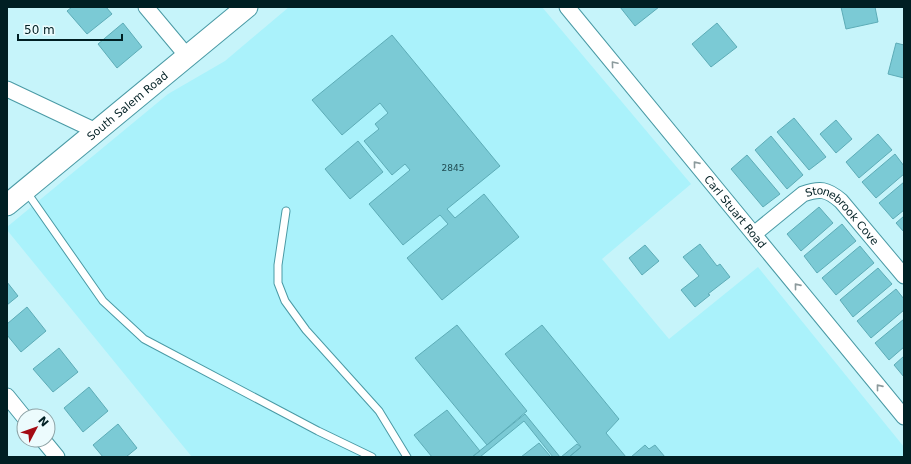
<svg xmlns="http://www.w3.org/2000/svg" width="911" height="464" font-family="'DejaVu Sans',sans-serif">
<rect width="100%" height="100%" fill="#c6f4fa"/>
<!-- built -->
<path fill="#aaf2fb" d="M289 7H542L691 184 602 259 669 339 758 267 904 447V457H192L7 230V227L168 94 225 61Z"/>
<!-- building -->
<path fill="#7bcad5" stroke="#5dacb7" d="M72 7H106L112 14 87 34 67 11Z
M620 7H659L635 26Z
M841 7H875L878 22 846 29Z
M123 23 142 47 117 68 98 44Z
M717 23 737 47 711 67 692 44Z
M392 35 500 166 447 209 455 218 484 194 519 237 442 300 407 258 448 224 440 215 403 245 369 204 410 170 405 164 392 175 364 141 379 129 375 124 388 113 380 103 342 135 312 100Z
M896 43 904 45V78L888 74Z
M794 118 826 157 809 170 777 132Z
M836 120 852 139 836 153 820 134Z
M878 134 892 150 859 178 846 162Z
M771 136 803 175 787 189 755 150Z
M358 141 383 172 350 199 325 169Z
M895 154 904 166V174L876 198 862 182Z
M747 155 780 194 763 207 731 169Z
M904 182V210L893 219 879 203Z
M819 207 833 223 801 251 787 234Z
M904 216V232L896 223Z
M842 224 856 241 817 273 804 256Z
M700 244 717 266 720 264 730 277 708 294 710 295 695 307 681 290 699 276 683 257Z
M645 245 659 261 642 275 629 258Z
M860 246 874 263 836 295 822 278Z
M878 268 892 284 853 317 840 300Z
M7 282 18 296 7 305Z
M896 289 904 299V310L871 338 857 321Z
M27 307 46 331 21 352 7 335V324Z
M904 319V347L889 360 875 343Z
M457 325 527 411 487 445 415 358Z
M542 325 619 419 606 433 626 457H569L581 447 505 354Z
M59 348 78 372 53 392 33 369Z
M904 356V377L894 365Z
M89 387 108 411 83 432 64 408Z
M447 410 480 451 472 457H432L414 435Z
M525 414 560 457H553L524 421 480 457H472Z
M118 424 137 448 126 457H103L93 445Z
M539 443 551 457H521Z
M577 444 581 447 569 457H561Z
M645 445 649 449 655 445 665 457H631Z"/>
<g fill="none" stroke-linecap="round" stroke-linejoin="round">
<defs>
<path id="service" d="M26 191 103 301 144 339 318 431 372 457
M286 211 278 265V283L285 301 306 330 379 411 407 457"/>
<g id="minor">
<path d="M146 7 187 56"/>
<path id="s1" d="M567 7 904 417"/>
<path d="M7 89 96 131"/>
<path id="s2" d="M754 234 803 194C820 188 827 189 841 201L904 276"/>
<path d="M7 396 24 417"/>
<path d="M43 440 57 457"/>
</g>
<g id="secondary">
<path id="s3" d="M7 205 247 7"/>
</g>
</defs>
<!-- service casing -->
<use href="#service" stroke="#4a9aa5" stroke-width="9"/>
<!-- minor casing -->
<use href="#minor" stroke="#4a9aa5" stroke-width="17"/>
<!-- secondary casing -->
<use href="#secondary" stroke="#4a9aa5" stroke-width="23"/>
<!-- service -->
<use href="#service" stroke="#fff" stroke-width="7"/>
<!-- minor -->
<use href="#minor" stroke="#fff" stroke-width="15"/>
<!-- secondary -->
<use href="#secondary" stroke="#fff" stroke-width="21"/>
</g>
<!-- one-way arrows -->
<defs><path id="oneway-chevron" d="M-2-3.5L2.5 0L-2 3.5" fill="none" stroke-width="1.6" stroke-linecap="round" stroke-linejoin="round"/></defs>
<g stroke="#8c9a9c">
<use href="#oneway-chevron" transform="translate(614 64) rotate(-130)"/>
<use href="#oneway-chevron" transform="translate(696 164) rotate(-129)"/>
<use href="#oneway-chevron" transform="translate(797 286) rotate(-129)"/>
<use href="#oneway-chevron" transform="translate(879 387) rotate(-129)"/>
</g>
<g text-anchor="middle" stroke-width="4" stroke-linejoin="round" paint-order="stroke">
<!-- number labels -->
<g font-size="9" fill="#1f4a50">
<text x="453" y="171">2845</text>
</g>
<!-- street labels -->
<g font-size="11" fill="#001f23" stroke="#ecfbfd">
<text dy="4" stroke="none"><textPath href="#s3" startOffset="156">South Salem Road</textPath></text>
<text dy="4" stroke="none"><textPath href="#s1" startOffset="265">Carl Stuart Road</textPath></text>
<text dy="4" stroke="none"><textPath href="#s2" startOffset="113">Stonebrook Cove</textPath></text>
</g>
</g>
<!-- border -->
<rect width="911" height="464" fill="none" stroke="#001f23" stroke-width="16"/>
<!-- north arrow -->
<g transform="translate(36 428) rotate(49)"><circle r="19" fill="#ecfbfd" stroke="#8ea3a6"/>
<path d="M0-3L7 15L0 10L-7 15Z" fill="#a40b14"/>
<text y="-6" font-size="11" font-weight="bold" text-anchor="middle" fill="#001f23">N</text>
</g>
<!-- scale -->
<path d="M18 34v6h104v-6" fill="none" stroke="#001f23" stroke-width="2"/>
<text x="24" y="34" font-size="12" fill="#001f23" stroke="#ecfbfd" stroke-width="3" paint-order="stroke">50 m</text>
</svg>
